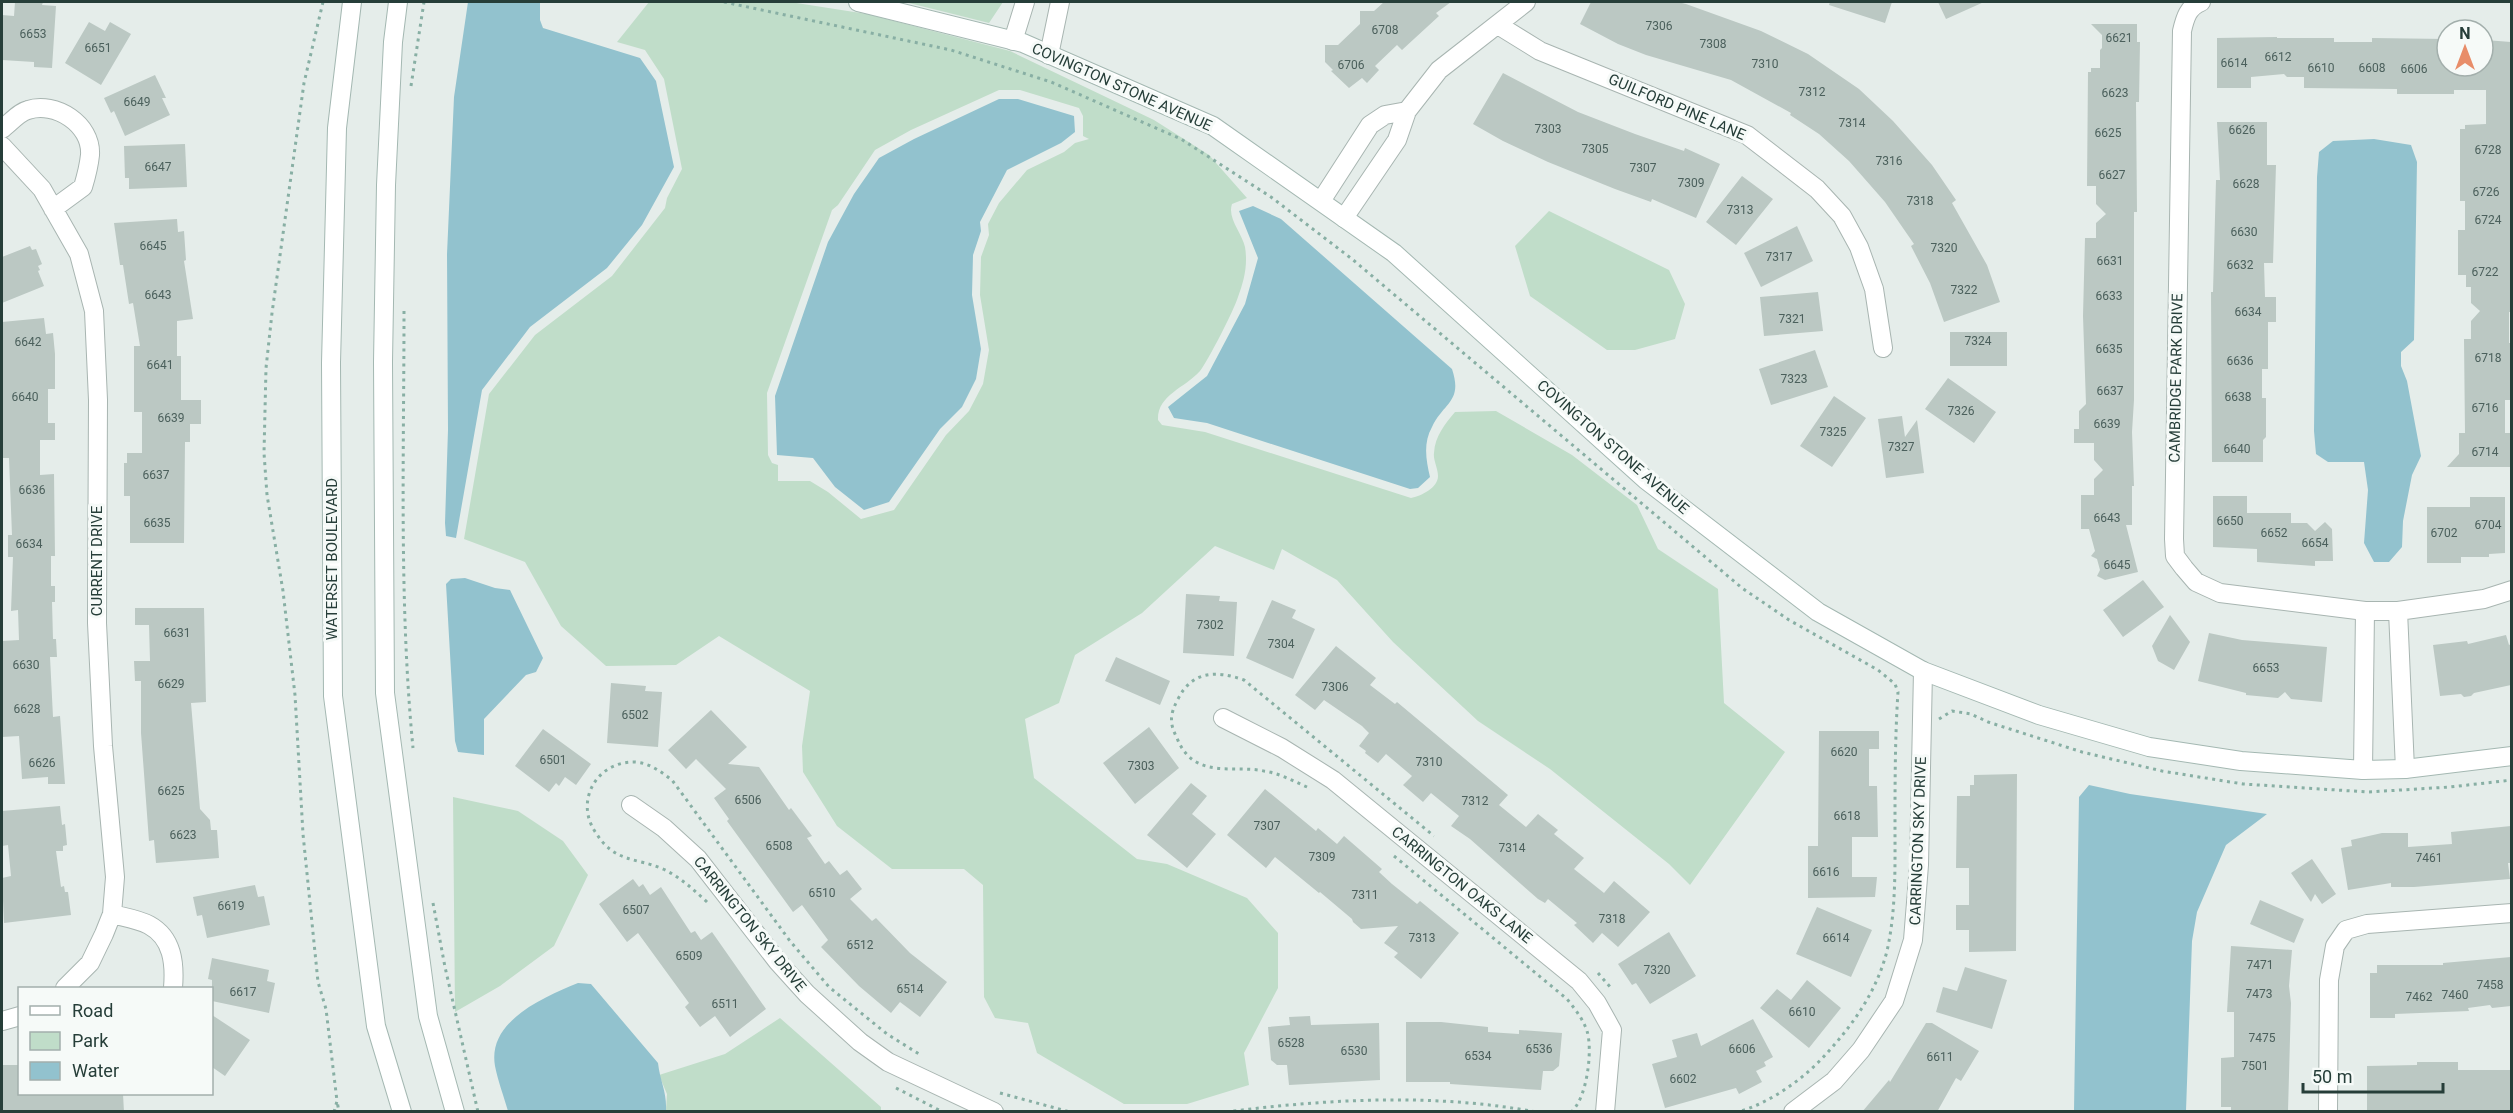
<svg xmlns="http://www.w3.org/2000/svg" width="2513" height="1113" font-family="Roboto,sans-serif">
<rect width="100%" height="100%" fill="#e5edea"/>
<!-- green -->
<path fill="#c0ddc9" fill-rule="evenodd" d="M649 2H790L867 14 1010 51 1154 120 1209 155 1247 198 1232 204C1227 218 1242 233 1245 247 1248 265 1244 281 1238 297 1234 310 1208 361 1200 371 1185 388 1157 395 1158 420L1162 425 1205 432 1411 498C1421 496 1438 488 1438 476 1438 468 1433 460 1434 453 1435 436 1445 424 1455 412L1496 411 1572 455 1637 505 1658 549 1718 589 1724 703 1785 752 1690 885 1669 864 1550 769 1478 721 1393 642 1337 580 1282 549 1274 570 1215 546 1142 613 1075 655 1059 703 1025 719 1034 778 1137 859 1167 864 1247 898 1278 933V988L1244 1053 1249 1085 1187 1104H1124L1037 1053 1028 1023 995 1018 984 997 983 885 964 869H892L837 826 803 772 802 746 810 691 719 636 676 665 606 666 561 626 525 562 464 539 489 394 535 335 612 276 665 208 667 198 682 169 664 79 645 50 617 42ZM999 90H1020L1079 108 1083 116V136L1089 139 1075 143 1064 152 1027 170 999 203 988 224 989 235 981 257 980 295 989 350 983 384 969 411 946 435 894 510 861 519 828 492 810 481H778V465L772 463 768 455 767 393 832 210 838 205 875 150 911 130Z
M905 2H1003L989 23Z
M1549 211 1669 270 1685 304 1675 339 1635 350H1607L1530 296 1515 246Z
M453 797 518 811 563 841 588 875 554 946 500 986 455 1012Z
M780 1018 881 1107V1111H666L667 1094 659 1075 725 1054Z"/>
<!-- water -->
<path fill="#92c2ce" d="M468 2H540V20L543 28 640 58 656 81 674 167 642 225 607 268 530 327 482 390 456 538 446 536 445 523 448 430 447 254 454 97Z
M999 99H1018L1074 116 1075 132 1061 143 1007 170 980 222 981 231 973 255 972 295 981 349 976 379 962 407 940 429 889 502 864 510 835 487 813 458 777 455 775 396 828 242 854 194 879 158 914 139Z
M2374 139 2411 145 2417 162 2414 340 2401 352V366L2407 381 2421 456 2412 475 2403 521 2402 547 2389 562H2374L2364 543 2368 490 2364 462H2328L2316 454 2314 431 2317 177 2319 152 2333 141Z
M1253 206 1281 219 1452 369C1463 402 1444 402 1432 427 1423 443 1426 460 1430 477L1418 488 1410 489 1207 423 1174 418 1168 407 1207 376 1245 304 1258 258 1239 211Z
M465 578 495 588 510 590 543 658 536 672 526 675 484 719V755L458 752 455 741 446 584 451 579Z
M2089 785 2130 794 2267 814 2226 845 2197 912 2192 941 2186 1111H2074L2079 797Z
M578 983 591 984 658 1063C660 1081 667 1092 666 1111H508C504 1097 498 1081 495 1066 487 1021 544 997 578 983Z"/>
<!-- building -->
<path fill="#bbc8c3" d="M15 2H43L42 5 56 6 52 68 34 67V62L2 60V15L14 16Z
M1384 2H1451L1436 13 1439 16 1402 50 1397 45 1375 66 1379 70 1367 83 1362 78 1349 88 1331 71 1333 70 1325 62V45H1338L1360 24V11H1374Z
M1591 2H1678L1686 4 1761 31 1808 54 1859 89 1893 121 1932 165 1956 200 1952 203 1987 265 2000 302 1944 322 1930 283 1911 246 1914 244 1885 202 1849 161 1819 134 1790 115 1791 113 1731 80 1646 55 1618 44 1580 24Z
M1830 2H1892L1885 23 1829 5Z
M1938 2H1984L1946 19Z
M89 22 105 31 110 22 131 34 101 85 65 63Z
M2091 24H2137V42H2140L2139 102H2136L2137 212H2134V400L2132 432 2134 486H2132V525H2126L2138 572 2105 580 2097 576 2100 570 2097 559 2091 556 2095 551 2089 529H2081V495H2094V479L2103 470 2094 460V443H2074V429H2079V411L2086 404 2083 316 2085 238H2096V223L2106 214 2096 204V186H2087L2088 72H2091V68H2100V50L2102 48V35Z
M2277 37V38H2334V42H2372V38L2447 39V66H2486L2485 40 2511 42V312H2509V343H2511V400H2505V433H2511V467H2447L2459 454V433H2465L2464 339H2471V321L2480 311 2471 303V287H2466V275H2458V230H2465V201H2460V129H2465V125L2486 124V90H2454V94H2397V89L2304 88V77H2287L2284 74 2251 77V88H2217V38Z
M1503 73 1578 112 1635 134 1684 151 1685 148 1720 164 1696 218 1652 199 1651 202 1615 189 1548 162 1503 141 1473 124Z
M155 75 166 98H162L170 115 125 136 114 111 111 113 104 98Z
M2217 122H2267V165H2276L2273 263H2264L2265 297H2276V322H2268V369H2262V398H2266V437L2263 440V462H2212L2211 292H2213L2216 180H2220Z
M185 144 187 187 129 189V178H125L124 146Z
M1742 176 1773 199 1736 245 1706 222Z
M177 219 178 232 184 231 186 260 184 261 193 319 177 321V356H181V400H201V424H190V442H185L184 543H130V496H124V463H127V453H142V412H134V346H140L133 303 129 304 123 265H120L114 223Z
M1797 226 1813 261 1761 287 1744 253Z
M30 246 32 250 36 249 42 264 38 266 40 270 38 271 44 286 2 303V257Z
M1818 292 1823 331 1764 336 1760 297Z
M44 318 46 334 53 333 55 354V389H48V423H55V440H40V475L54 474 55 556H51V586H55V602H52L53 639H56L57 657H50L53 717 60 716 65 784H48V777L22 779 19 736 2 737V641L19 640 18 610 11 611 13 557H8V535H12L9 458H2V322Z
M1950 332H2007V366H1950Z
M1815 350 1828 387 1771 405 1759 369Z
M1948 378 1996 412 1974 443 1925 409Z
M1834 396 1866 418 1832 467 1800 446Z
M1902 416 1905 437 1917 420 1924 473 1886 478 1878 419Z
M2213 496H2247V513H2291V523H2307L2315 531 2325 522 2332 529 2333 561H2315V566L2257 562V549L2213 547Z
M2470 497H2505V553L2489 554V557H2461V563H2427V507H2470Z
M2143 580 2164 607 2123 637 2103 610Z
M1186 594 1220 596 1219 601 1237 602 1234 656 1183 653Z
M1272 600 1296 610 1292 618 1315 629 1293 679 1246 658Z
M135 608H204L206 702 191 703 200 809 210 820 211 830H217L219 858 156 863 154 840 149 841 141 733V681H135L134 661H150L149 625H135Z
M2170 615 2190 642 2174 670 2158 661 2152 646Z
M2209 633 2242 640 2327 647 2322 702 2291 699 2285 692 2278 698 2246 695V693L2198 681Z
M2506 635 2509 645 2511 644V685L2474 693 2471 696 2464 697 2461 694 2440 696 2433 645 2467 641 2468 644Z
M1336 646 1376 678 1370 685 1395 704 1397 702 1508 795 1499 805 1526 827 1538 814 1558 830 1554 834 1584 858 1574 869 1604 893 1614 881 1650 912 1618 947 1602 933 1593 943 1574 925 1577 923 1548 899 1545 903 1538 899 1470 839 1451 826 1459 816 1431 793 1423 802 1403 785 1412 776 1386 754 1378 763 1365 753 1366 751 1359 746 1369 733 1362 726 1324 700 1315 710 1295 695Z
M1116 657 1170 681 1160 705 1105 681Z
M611 683 646 686 645 691 662 692 658 747 607 743Z
M711 710 747 747 728 764 759 767 789 810 791 808 812 836 807 838 825 864 829 861 840 875 847 870 862 889 850 899 872 921 876 918 910 953 947 982 920 1017 900 1002 891 1013 859 986 821 947 828 940 802 905 793 912 727 821 729 819 714 798 726 789 696 759 686 769 668 750Z
M1149 727 1179 768 1135 804 1103 763Z
M543 729 591 764 576 785 565 777 559 786 556 783 549 792 515 766Z
M1819 731H1879V749H1869V786H1877L1878 837H1852V877H1877L1875 897 1808 898V846H1818Z
M2017 774 2016 951 1969 952V930H1956V905H1969V868H1956L1957 796H1970V785H1974V775Z
M1191 783 1207 796 1192 814 1216 834 1187 868 1147 835Z
M1265 789 1316 831 1318 828 1337 844 1344 836 1382 869 1379 872 1392 884 1417 904 1420 901 1459 933 1421 979 1394 957 1398 953 1384 943 1398 926 1361 929 1353 922 1352 919 1320 892 1319 893 1275 857 1266 868 1227 835Z
M60 806 62 825 65 824 67 845 63 846V851H56L61 887 64 886 65 892H68L71 915 4 923 2 878 11 876 8 845 2 846V811Z
M2511 826V863H2508L2510 879 2414 887H2391V883L2348 890 2341 848 2352 846 2351 840 2382 833H2408V847L2452 844 2451 832Z
M2312 859 2336 894 2322 904 2315 894 2311 902 2291 873Z
M633 879 639 887 643 884 650 895 661 887 691 933 695 931 701 940 712 932 766 1009 730 1037 715 1016 700 1027 685 1007 689 1003 638 933 627 942 599 904Z
M255 885 258 897 264 896 270 925 207 938 202 915 197 916 193 897Z
M2260 900 2304 919 2294 943 2250 924Z
M1817 907 1872 930 1851 977 1796 954Z
M1669 932 1696 976 1650 1004 1636 983 1632 985 1618 964Z
M2231 946 2292 950 2289 986 2291 1003 2288 1111H2231V1107H2221V1058L2234 1057V1012H2227Z
M2511 957V1006L2492 1008 2490 1005 2468 1008 2469 1011 2395 1014V1018H2370V973H2377V965H2443V963Z
M212 958 269 970 267 981 275 983 269 1013 212 1001V980L208 979Z
M1965 967 2007 980 1992 1029 1936 1012 1943 987 1957 991Z
M1807 980 1841 1008 1809 1048 1760 1008 1777 989 1791 1000Z
M212 1015 250 1040 225 1076 212 1067Z
M1310 1016 1311 1025 1379 1023 1380 1080 1289 1085 1287 1065H1277L1271 1060 1268 1027 1290 1025 1289 1017Z
M1753 1019 1773 1057 1764 1062 1766 1066 1756 1071 1762 1082 1739 1094 1736 1088 1665 1108 1652 1064 1677 1057 1672 1040 1697 1033 1701 1046Z
M1406 1022H1441L1488 1027V1032L1519 1034V1030L1562 1033 1559 1066 1553 1071H1543L1541 1090 1450 1084V1082H1406Z
M1926 1023H1932L1979 1051 1961 1081 1956 1078 1937 1112H1862L1889 1080 1890 1082Z
M2417 1062H2458V1070H2511V1112H2367V1066L2417 1065Z
M2 1065H19V1094H123L124 1112H2Z"/>
<g fill="none" stroke-linecap="round" stroke-linejoin="round">
<defs>
<path id="street" d="M2201 2C2188 7 2185 18 2182 31L2174 539 2175 556 2184 568 2196 582 2220 593 2365 611H2398L2484 599 2512 590
M1498 25 1540 51 1747 135 1817 189 1842 216 1859 247 1874 289 1883 348
M1013 41 1025 2
M1049 55 1060 2
M1407 111 1439 70 1526 2
M2 129C9 124 19 112 28 110 55 101 92 124 90 155 89 165 86 177 83 187L53 209
M2 146 42 189 79 254 94 311 98 400 97 623 103 746 115 877 112 914 104 934 90 963 65 988
M1321 201 1370 125 1385 115 1407 111 1397 140 1344 218
M2398 611 2405 769
M1223 718 1282 748 1333 780 1579 981 1597 1003 1612 1030 1605 1112
M2363 770 2365 611
M631 805 664 828 698 859 778 962 807 994 860 1042 888 1062 994 1112
M112 914C123 917 138 919 149 925 173 938 175 964 173 988
M2 1021 20 1016
M1793 1112 1834 1081 1861 1050 1894 1001 1913 940 1919 865 1923 671
M2328 1112 2329 980 2335 946 2346 930 2367 924 2512 913"/>
<path id="secondary" d="M352 2 337 128 331 363 333 696 376 1026 402 1112
M398 2 393 42 386 185 383 362 385 693 428 1016 455 1112
M858 2 1023 43 1213 126 1394 253 1646 480 1818 612 1923 671 2039 715 2149 747 2241 761 2363 770 2405 769 2512 756"/>
</defs>
<!-- street casing -->
<use href="#street" stroke="#a8b5b1" stroke-width="20"/>
<!-- secondary casing -->
<use href="#secondary" stroke="#a4b8b2" stroke-width="20"/>
<!-- path -->
<path stroke="#88afa4" stroke-width="3" stroke-dasharray="3 4.5" stroke-linecap="butt" d="M323 2 304 83 272 313 266 368 264 453 267 495 283 591 295 695 303 834 318 982 326 1009 337 1101
M724 2 951 50 1051 82 1181 139 1271 197 1352 259 1742 588 1789 620 1878 670 1895 684 1898 692C1895 737 1895 783 1895 828 1895 869 1896 911 1887 951 1877 990 1855 1022 1828 1052 1805 1078 1772 1102 1738 1112
M411 86 424 2
M404 311C404 456 399 603 413 748
M1939 719 1952 711 1971 714 1988 722 2082 752 2162 771 2243 784 2368 792 2450 787 2512 780
M1307 787C1293 781 1279 773 1264 771 1241 766 1213 774 1193 760 1185 754 1180 746 1177 738 1169 723 1170 714 1178 699 1192 671 1216 670 1244 680L1434 836
M1394 856 1567 999C1575 1009 1583 1019 1587 1031 1593 1050 1587 1099 1571 1112
M707 902C693 889 680 877 663 869 635 857 615 863 596 833 574 802 596 761 635 762 650 763 661 772 672 780L790 941 829 987 887 1034 919 1054
M433 903 445 967 478 1112
M1598 973 1611 988
M896 1088 943 1112
M1000 1093 1070 1112
M334 1112 337 1101 339 1112
M1226 1112C1327 1099 1435 1093 1536 1112"/>
<!-- street -->
<use href="#street" stroke="#fff" stroke-width="18"/>
<!-- secondary -->
<use href="#secondary" stroke="#fff" stroke-width="18"/>
</g>
<g text-anchor="middle" stroke-width="6" stroke-linejoin="round" paint-order="stroke">
<!-- number labels -->
<g font-size="12" fill="#4b605c">
<text x="1659" y="30">7306</text>
<text x="1385" y="34">6708</text>
<text x="33" y="38">6653</text>
<text x="2119" y="42">6621</text>
<text x="1713" y="48">7308</text>
<text x="98" y="52">6651</text>
<text x="2278" y="61">6612</text>
<text x="2234" y="67">6614</text>
<text x="1765" y="68">7310</text>
<text x="1351" y="69">6706</text>
<text x="2321" y="72">6610</text>
<text x="2372" y="72">6608</text>
<text x="2414" y="73">6606</text>
<text x="1812" y="96">7312</text>
<text x="2115" y="97">6623</text>
<text x="137" y="106">6649</text>
<text x="1852" y="127">7314</text>
<text x="1548" y="133">7303</text>
<text x="2242" y="134">6626</text>
<text x="2108" y="137">6625</text>
<text x="1595" y="153">7305</text>
<text x="2488" y="154">6728</text>
<text x="1889" y="165">7316</text>
<text x="158" y="171">6647</text>
<text x="1643" y="172">7307</text>
<text x="2112" y="179">6627</text>
<text x="1691" y="187">7309</text>
<text x="2246" y="188">6628</text>
<text x="2486" y="196">6726</text>
<text x="1920" y="205">7318</text>
<text x="1740" y="214">7313</text>
<text x="2488" y="224">6724</text>
<text x="2244" y="236">6630</text>
<text x="153" y="250">6645</text>
<text x="1944" y="252">7320</text>
<text x="1779" y="261">7317</text>
<text x="2110" y="265">6631</text>
<text x="2240" y="269">6632</text>
<text x="2485" y="276">6722</text>
<text x="1964" y="294">7322</text>
<text x="158" y="299">6643</text>
<text x="2109" y="300">6633</text>
<text x="2248" y="316">6634</text>
<text x="1792" y="323">7321</text>
<text x="1978" y="345">7324</text>
<text x="28" y="346">6642</text>
<text x="2109" y="353">6635</text>
<text x="2488" y="362">6718</text>
<text x="2240" y="365">6636</text>
<text x="160" y="369">6641</text>
<text x="1794" y="383">7323</text>
<text x="2110" y="395">6637</text>
<text x="25" y="401">6640</text>
<text x="2238" y="401">6638</text>
<text x="2485" y="412">6716</text>
<text x="1961" y="415">7326</text>
<text x="171" y="422">6639</text>
<text x="2107" y="428">6639</text>
<text x="1833" y="436">7325</text>
<text x="1901" y="451">7327</text>
<text x="2237" y="453">6640</text>
<text x="2485" y="456">6714</text>
<text x="156" y="479">6637</text>
<text x="32" y="494">6636</text>
<text x="2107" y="522">6643</text>
<text x="2230" y="525">6650</text>
<text x="157" y="527">6635</text>
<text x="2488" y="529">6704</text>
<text x="2274" y="537">6652</text>
<text x="2444" y="537">6702</text>
<text x="2315" y="547">6654</text>
<text x="29" y="548">6634</text>
<text x="2117" y="569">6645</text>
<text x="1210" y="629">7302</text>
<text x="177" y="637">6631</text>
<text x="1281" y="648">7304</text>
<text x="26" y="669">6630</text>
<text x="2266" y="672">6653</text>
<text x="171" y="688">6629</text>
<text x="1335" y="691">7306</text>
<text x="27" y="713">6628</text>
<text x="635" y="719">6502</text>
<text x="1844" y="756">6620</text>
<text x="553" y="764">6501</text>
<text x="1429" y="766">7310</text>
<text x="42" y="767">6626</text>
<text x="1141" y="770">7303</text>
<text x="171" y="795">6625</text>
<text x="748" y="804">6506</text>
<text x="1475" y="805">7312</text>
<text x="1847" y="820">6618</text>
<text x="1267" y="830">7307</text>
<text x="183" y="839">6623</text>
<text x="779" y="850">6508</text>
<text x="1512" y="852">7314</text>
<text x="1322" y="861">7309</text>
<text x="2429" y="862">7461</text>
<text x="1826" y="876">6616</text>
<text x="822" y="897">6510</text>
<text x="1365" y="899">7311</text>
<text x="231" y="910">6619</text>
<text x="636" y="914">6507</text>
<text x="1612" y="923">7318</text>
<text x="1422" y="942">7313</text>
<text x="1836" y="942">6614</text>
<text x="860" y="949">6512</text>
<text x="689" y="960">6509</text>
<text x="2260" y="969">7471</text>
<text x="1657" y="974">7320</text>
<text x="2490" y="989">7458</text>
<text x="910" y="993">6514</text>
<text x="243" y="996">6617</text>
<text x="2259" y="998">7473</text>
<text x="2455" y="999">7460</text>
<text x="2419" y="1001">7462</text>
<text x="725" y="1008">6511</text>
<text x="1802" y="1016">6610</text>
<text x="2262" y="1042">7475</text>
<text x="1291" y="1047">6528</text>
<text x="1539" y="1053">6536</text>
<text x="1742" y="1053">6606</text>
<text x="1354" y="1055">6530</text>
<text x="1478" y="1060">6534</text>
<text x="1940" y="1061">6611</text>
<text x="2255" y="1070">7501</text>
<text x="1683" y="1083">6602</text>
</g>
<!-- street labels -->
<g font-size="15" fill="#263e39" stroke="#f6faf8">
<text transform="translate(1122 87) rotate(24)" y="5">COVINGTON STONE AVENUE</text>
<text transform="translate(1677 107) rotate(23)" y="5">GUILFORD PINE LANE</text>
<text transform="translate(2176 378) rotate(-89)" y="5">CAMBRIDGE PARK DRIVE</text>
<text transform="translate(1613 447) rotate(41)" y="5">COVINGTON STONE AVENUE</text>
<text transform="translate(332 559) rotate(-90)" y="5">WATERSET BOULEVARD</text>
<text transform="translate(97 561) rotate(-90)" y="5">CURRENT DRIVE</text>
<text transform="translate(1918 841) rotate(-88)" y="5">CARRINGTON SKY DRIVE</text>
<text transform="translate(1462 885) rotate(39)" y="5">CARRINGTON OAKS LANE</text>
<text transform="translate(750 924) rotate(51)" y="5">CARRINGTON SKY DRIVE</text>
</g>
</g>
<!-- border -->
<rect width="2513" height="1113" fill="none" stroke="#263e39" stroke-width="6"/>
<!-- legend -->
<rect x="18" y="987" width="195" height="108" fill="#f6faf8" stroke="#a3afac" stroke-width="1.5"/>
<rect x="30" y="1006" width="30" height="9" fill="#ffffff" stroke="#a3afac" stroke-width="1.5"/>
<text x="72" y="1017" font-size="18" fill="#263e39">Road</text>
<rect x="30" y="1032" width="30" height="18" fill="#c0ddc9" stroke="#a3afac" stroke-width="1.5"/>
<text x="72" y="1047" font-size="18" fill="#263e39">Park</text>
<rect x="30" y="1062" width="30" height="18" fill="#92c2ce" stroke="#a3afac" stroke-width="1.5"/>
<text x="72" y="1077" font-size="18" fill="#263e39">Water</text>
<!-- north arrow -->
<g transform="translate(2465 48)"><circle r="28" fill="#f6faf8" stroke="#a3afac" stroke-width="1.5"/>
<path d="M0-4.5L10 22L0 15L-10 22Z" fill="#e88d69"/>
<text y="-9" font-size="16" font-weight="bold" text-anchor="middle" fill="#263e39">N</text>
</g>
<!-- scale -->
<path d="M2303 1083v9h140v-9" fill="none" stroke="#263e39" stroke-width="3"/>
<text x="2312" y="1083" font-size="18" fill="#263e39" stroke="#f6faf8" stroke-width="4.5" paint-order="stroke">50 m</text>
</svg>
